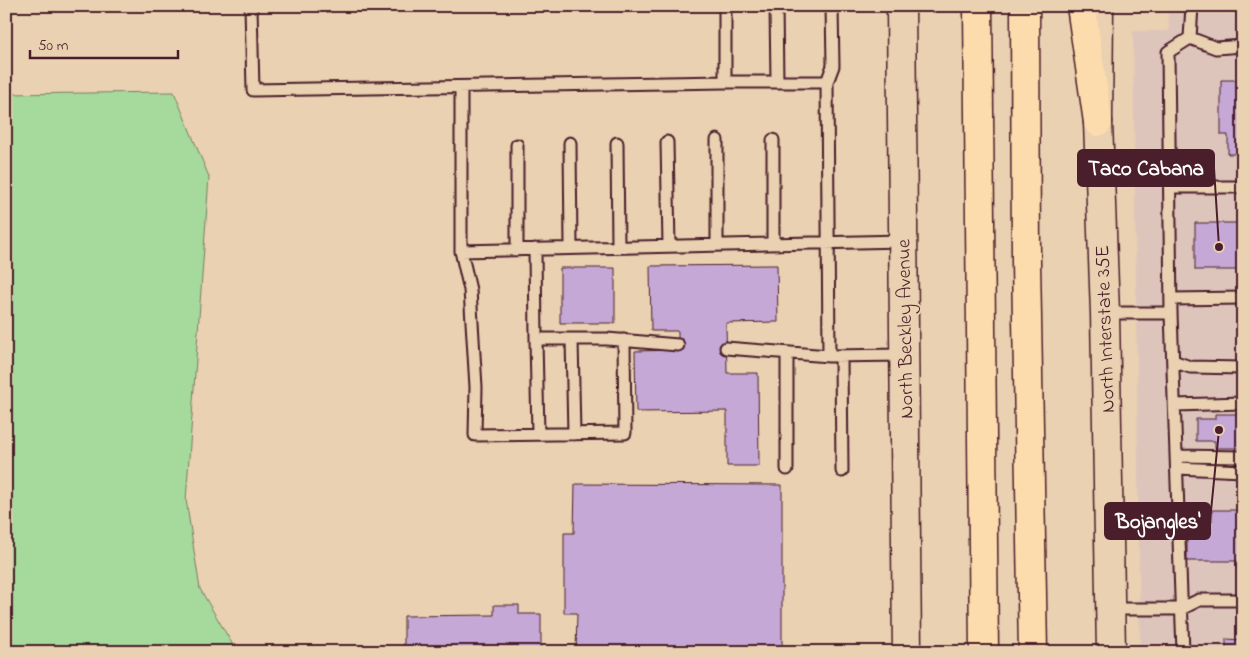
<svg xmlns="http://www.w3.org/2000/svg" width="1249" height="658" font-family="'Indie Flower',sans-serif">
<rect width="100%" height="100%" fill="#e9d1b1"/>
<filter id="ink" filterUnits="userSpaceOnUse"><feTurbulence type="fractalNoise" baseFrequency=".02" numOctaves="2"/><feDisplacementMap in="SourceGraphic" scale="10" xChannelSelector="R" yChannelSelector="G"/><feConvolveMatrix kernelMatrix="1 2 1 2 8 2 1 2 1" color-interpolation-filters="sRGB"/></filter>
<g filter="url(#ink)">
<!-- built -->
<path fill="#dec5bc" d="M1168 13 1243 14V652H1140L1133 31H1169Z"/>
<!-- green -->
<path fill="#a6da9c" stroke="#787c64" d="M174 92 209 177 186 500 200 589 237 652H6V94Z"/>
<!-- building -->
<path fill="#c5a8d5" stroke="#4a1f2b" d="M619 6H666V10H619Z
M1221 80H1243V154H1228V135H1221Z
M1195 223H1243V270H1195Z
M777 265 778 322 726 323 727 373H758L759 466H727V411L636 412 635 351 678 350V331H651L650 266Z
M560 268H615V323H560Z
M1215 414H1243V448H1215V441H1196V419H1215Z
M575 484 782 485V652H576L577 613H564V533H574Z
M1212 510H1243V561H1187V521H1212Z
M494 605H519V614H541V652H404V616L494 615Z
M1226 639 1243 640V652H1226Z"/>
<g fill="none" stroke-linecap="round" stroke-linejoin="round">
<defs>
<path id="lane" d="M251 6 253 90 725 82V6
M776 6 777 82
M1190 38 1216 48 1243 46
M725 82H827L829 356 904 355
M827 82 833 66 832 6
M461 87V251L903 241
M717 140V245
M773 140V244
M667 142 669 246
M570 143 571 248
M617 143 618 247
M1170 187H1243
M535 249 536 339H607L678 345
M517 250V145
M461 251 470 290 476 387 475 435 625 433 624 340
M1171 299 1243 298
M1105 313H1171
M536 339 538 434
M572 339 574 434
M726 348 829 356
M787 353V469
M841 356 842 471
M1173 361 1190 367 1243 368
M1175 405 1243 403
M1176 456 1243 457
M1177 468 1243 471
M1111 609H1181L1199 600H1243
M1183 652 1171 313 1168 52 1190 38 1192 6"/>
<path id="secondary" d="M901 6 907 652
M1099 6 1098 122 1105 313 1111 652"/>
<path id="highway" d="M978 6 984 652
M1025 6 1026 262 1033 652
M1081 6 1098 122"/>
</defs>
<!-- lane casing -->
<use href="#lane" stroke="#4a1f2b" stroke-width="15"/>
<!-- secondary casing -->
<use href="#secondary" stroke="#4a1f2b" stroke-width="31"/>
<!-- highway casing -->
<use href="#highway" stroke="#4a1f2b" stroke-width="31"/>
<!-- lane -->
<use href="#lane" stroke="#e9d1b1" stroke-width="11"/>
<!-- secondary -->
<use href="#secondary" stroke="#e9d1b1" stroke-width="28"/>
<!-- highway -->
<use href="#highway" stroke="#fcdcac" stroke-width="28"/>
</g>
</g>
<g text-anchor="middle" stroke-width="4" stroke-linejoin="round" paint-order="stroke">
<!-- street labels -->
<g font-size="20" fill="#4a1f2b" stroke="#e9d1b1">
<text transform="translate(904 329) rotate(-91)" y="7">North Beckley Avenue</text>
<text transform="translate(1104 329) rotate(-92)" y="7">North Interstate 35E</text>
</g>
</g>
<!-- callouts -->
<path fill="none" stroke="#4a1f2b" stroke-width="2" d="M1219 247L1214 168M1219 430L1210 521"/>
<g fill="#4a1f2b" stroke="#e9d1b1" stroke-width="2">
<circle cx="1219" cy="247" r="5"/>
<circle cx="1219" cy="430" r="5"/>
</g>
<g fill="#4a1f2b" stroke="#4a1f2b" stroke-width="2">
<rect x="1078" y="150" width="136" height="36" rx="5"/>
<rect x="1105" y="503" width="105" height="36" rx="5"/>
</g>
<g font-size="21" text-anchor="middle" font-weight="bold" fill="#fff">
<text x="1146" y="175">Taco Cabana</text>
<text x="1158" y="528">Bojangles'</text>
</g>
<!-- margin -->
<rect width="1249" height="658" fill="none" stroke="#e9d1b1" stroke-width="25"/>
<rect x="12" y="12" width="1224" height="633" fill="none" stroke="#4a1f2b" stroke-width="2" filter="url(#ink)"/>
<!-- scale -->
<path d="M30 50v8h148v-8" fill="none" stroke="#4a1f2b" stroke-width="2.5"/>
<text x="38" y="50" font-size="15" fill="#4a1f2b" stroke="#e9d1b1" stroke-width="4" paint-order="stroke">50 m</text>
</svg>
